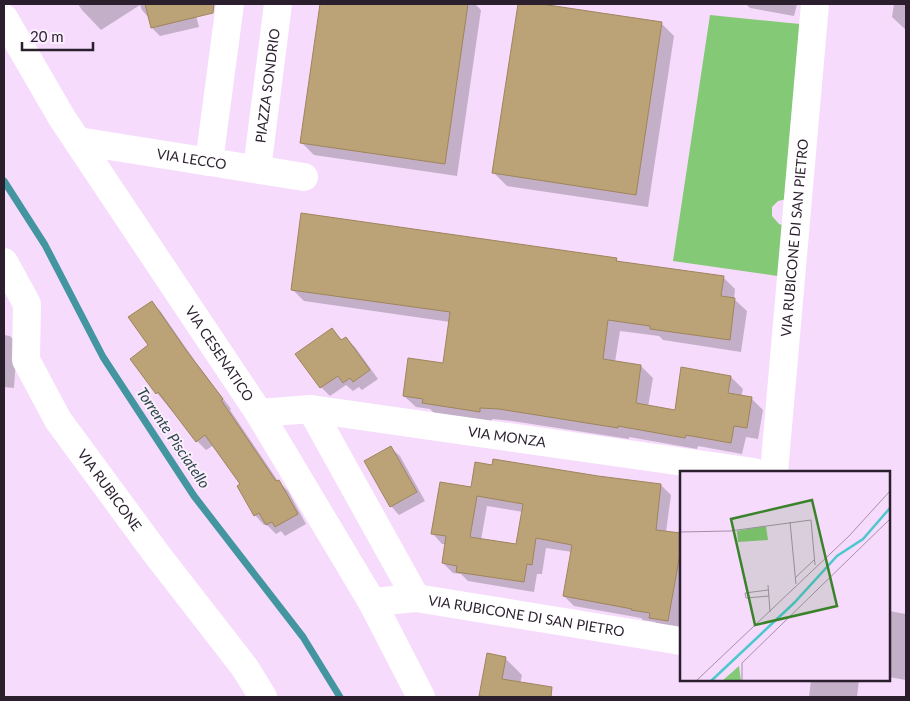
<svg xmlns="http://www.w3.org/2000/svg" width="910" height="701" font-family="Lato,sans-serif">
<rect width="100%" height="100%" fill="#f6dbfc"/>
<!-- green -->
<path fill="#84c976" d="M710 15 800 24 791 198 778 201 772 207V216L779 224 788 227 785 277 673 261Z"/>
<!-- shadow -->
<path fill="#0003" fill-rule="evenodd" d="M78 4H193L199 27 160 36 152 28 149 18 142 10 140 5 101 30 82 10Z
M321 4H475L481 10 457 176 314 155 301 142Z
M520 4H533L661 23 674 36 648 207 507 186 494 173Z
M746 4H797L794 16 750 8Z
M894 4H906V30L892 17Z
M616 259 620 263 723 277 735 289 734 299 747 311 741 352 663 340 659 336 620 331 615 362 641 366 653 378 648 407 676 411 731 377 743 389 741 397 751 398 763 410 758 439 746 437 742 454 698 446 697 449 629 437V439L512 421 492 419 491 423 435 414 430 409 416 407 404 396 445 364 450 322 304 301 292 289Z
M152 302 161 312 195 361 231 409 230 410 278 481 288 491 306 524 285 536 281 531 276 534 266 524 264 525 255 515 241 485 214 445 206 450 197 441 157 393 132 359 150 346Z
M332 329 343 341 346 338 355 347 378 379 362 390 359 387 353 391 346 385 330 396 321 387Z
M4 335 10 336 17 343 14 388 4 387Z
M391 448 400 456 425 501 399 515 391 506Z
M597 478 661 485 671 495 666 532 681 534V618L678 630 660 627 655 622 643 620 641 618 574 606 564 596 572 552 546 548 542 574H537L534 592 468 581 461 574 453 573 443 563 446 544H442L432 533 472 489ZM487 506 523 512 517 546 481 540Z
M889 611 906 614V680L889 677Z
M505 658 522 675 520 684 534 697H483L481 695Z
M811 680H859L857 697H809Z"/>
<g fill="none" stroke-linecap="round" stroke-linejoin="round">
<!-- stream -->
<path stroke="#43959f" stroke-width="7" d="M4 181 45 245 103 357 194 496 303 637 340 697"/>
</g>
<!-- building -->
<path fill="#bca277" stroke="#9e855b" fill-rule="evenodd" d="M145 4H214L213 13 151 28Z
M320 4H468L445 164 300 143Z
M518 4H541L662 22 636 195 492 173Z
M301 213 617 258 616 261 724 276 721 296 735 298 730 340 650 329V326L608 320 603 359 641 365 636 403 675 410 681 367 731 376 728 393 752 397 747 428 734 426 731 443 686 435 685 438 618 426V428L499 409 480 408V412L422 403 423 399 403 396 408 358 443 363 450 312 291 290Z
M152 301 186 350 223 399 221 400 276 481 279 480 298 514 275 527 272 522 266 525 259 513 254 516 237 486 240 484 205 435 196 442 158 392 156 394 130 359 148 345 128 317Z
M332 328 341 340 346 337 370 370 353 382 350 378 343 383 338 376 320 388 295 354Z
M391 446 417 492 390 507 364 461Z
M493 459 598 476 661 484 656 530 681 533V548L668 621 649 618 650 613 631 610 632 609 563 596 572 545 536 538 532 565 527 564 524 582 456 572 457 566 442 563 446 536 431 534 440 482 471 487 475 462 492 465ZM477 496 523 504 516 544 470 537Z
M487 653 506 657 502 679 552 687 551 697H489L479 696Z"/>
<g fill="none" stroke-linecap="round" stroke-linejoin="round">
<!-- minor -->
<g stroke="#fff" stroke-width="28">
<path id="s1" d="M78 141 304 177"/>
<path d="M209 162 230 4"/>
<path id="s2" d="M257 169 278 4"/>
<path id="s3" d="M4 262 27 304 26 360 58 420 155 552 245 668 263 697"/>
<path d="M311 409 416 598"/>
<path id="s4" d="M259 413 311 409 754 472"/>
<path id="s5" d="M774 472 815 4"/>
<path id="s6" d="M372 602 416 598 681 641"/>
</g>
<!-- major -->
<path stroke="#fff" stroke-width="28" id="s7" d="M4 18 62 118 259 413 372 602 421 697"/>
</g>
<g text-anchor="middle" stroke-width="4" stroke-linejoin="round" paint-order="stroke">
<!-- street labels -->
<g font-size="14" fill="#2b1f2e" stroke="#fbeefe">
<text dy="5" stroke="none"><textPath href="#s2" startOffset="84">PIAZZA SONDRIO</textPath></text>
<text dy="5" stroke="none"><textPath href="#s1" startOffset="115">VIA LECCO</textPath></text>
<text dy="5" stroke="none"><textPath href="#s5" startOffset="235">VIA RUBICONE DI SAN PIETRO</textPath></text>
<text dy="5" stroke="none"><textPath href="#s7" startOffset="399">VIA CESENATICO</textPath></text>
<text dy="5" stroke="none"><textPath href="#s4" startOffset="250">VIA MONZA</textPath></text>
<text dy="5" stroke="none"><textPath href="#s3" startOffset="259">VIA RUBICONE</textPath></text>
<text dy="5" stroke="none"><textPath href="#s6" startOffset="156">VIA RUBICONE DI SAN PIETRO</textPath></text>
</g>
<!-- water labels -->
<g font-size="15" font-style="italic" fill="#2b4647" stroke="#fbeefe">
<text transform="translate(173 438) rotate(56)" y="5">Torrente Pisciatello</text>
</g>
</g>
<!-- overview -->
<g transform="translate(680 471)">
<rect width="210" height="210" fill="#f6dbfc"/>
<path d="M86 55 88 69 58 71 57 60ZM59 195 61 210H42Z" fill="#84c976"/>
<path fill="none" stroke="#4dc8cf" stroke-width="2.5" d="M31 210 114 132 157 85 183 68 210 37"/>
<path fill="none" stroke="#a590aa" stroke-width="1" d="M110 51 116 113M0 61 50 60 131 49 135 94M115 107 134 89M88 114 90 141M88 119 65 122 66 127 89 125M16 210 169 65 210 20M62 210V192L210 48"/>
<path fill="#3a832a" fill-opacity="0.15" stroke="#3a832a" stroke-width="2.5" d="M132 29 157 135 75 154 51 48Z"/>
<rect width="210" height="210" fill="none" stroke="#2b1f2e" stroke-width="2.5"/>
</g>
<!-- border -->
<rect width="910" height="701" fill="none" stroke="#2b1f2e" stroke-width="10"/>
<!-- scale -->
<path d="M22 42v8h71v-8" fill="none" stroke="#2b1f2e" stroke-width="2.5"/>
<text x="30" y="42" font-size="15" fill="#2b1f2e" stroke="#fbeefe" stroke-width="4" paint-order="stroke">20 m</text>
</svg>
